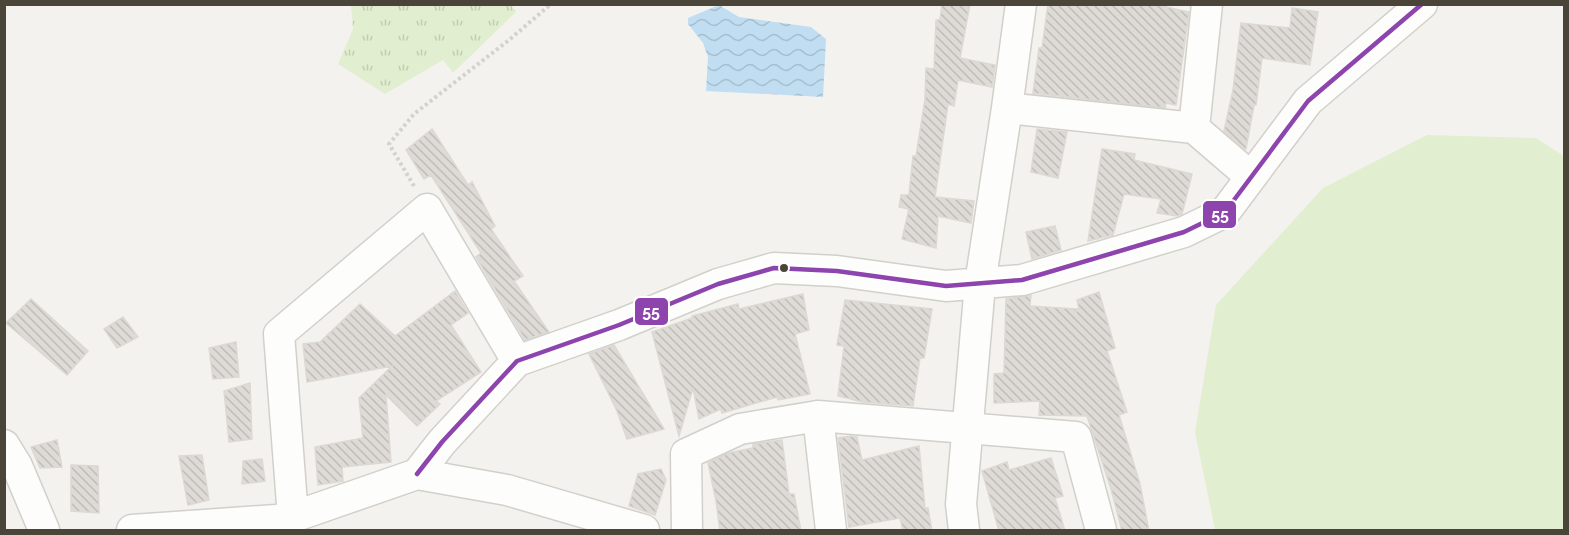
<svg xmlns="http://www.w3.org/2000/svg" width="1569" height="535" font-family="Raleway,sans-serif">
<defs>
<pattern id="park-tufts" width="24" height="20" patternUnits="userSpaceOnUse" patternTransform="scale(1.5)"><rect width="24" height="20" fill="#e1eecf"/><path d="M3 7l-1-3M5 7V3M7 7l1-3M15 17l-1-3M17 17v-4M19 17l1-3" fill="none" stroke="#c3cdb2"/></pattern>
<pattern id="water-waves" width="16" height="10" patternUnits="userSpaceOnUse" patternTransform="scale(1.5)"><rect width="16" height="10" fill="#c0ddf1"/><path d="M0 5q4-4 8 0t8 0" fill="none" stroke="#a6bfcf"/></pattern>
<pattern id="building-back-hatch" width="6" height="6" patternUnits="userSpaceOnUse" patternTransform="scale(1.5)"><rect width="6" height="6" fill="#dedbd6"/><path d="M-1 5l2 2M0 0l6 6M5-1l2 2" fill="none" stroke="#c0bdb8"/></pattern>
</defs>
<rect width="100%" height="100%" fill="#f4f2ee"/>
<!-- park -->
<path fill="url(#park-tufts)" d="M510 4 516 12 453 73 443 60 385 94 338 64 353 29 351 5Z"/>
<!-- garden -->
<path fill="#e1eecf" d="M1427 135 1536 138 1564 156V530H1215L1195 432 1216 305 1323 188Z"/>
<!-- water -->
<path fill="url(#water-waves)" d="M719 5 739 17 811 27 826 39 823 97 706 91 708 57 703 43 688 24V18Z"/>
<!-- building -->
<path fill="url(#building-back-hatch)" stroke="#dcd9d4" stroke-width="1.5" d="M942 4H970L960 58 995 65 992 87 958 80 954 106 948 104 935 197 974 201 971 223 938 216 936 248 902 239 909 209 899 207 901 195H912L909 194 913 156H916L925 99 926 68 934 69 936 20H940Z
M1048 4H1153L1189 12 1176 105 1166 103 1165 108 1033 93 1039 48H1042Z
M1292 8 1318 12 1310 65 1262 58 1256 105H1254L1246 149H1245L1224 131 1233 90 1241 23 1290 28Z
M432 129 468 185 472 182 495 226 491 229 523 276 514 281 549 332 525 340 476 257 481 253 431 175 424 179 406 150Z
M1037 129 1067 132 1058 178 1031 172Z
M1102 149 1135 154 1134 160 1192 174 1182 214 1177 216 1157 213 1161 199 1124 194 1113 235 1088 241Z
M1055 226 1061 250 1032 259 1026 232Z
M455 291 468 313 451 325 481 372 436 401 440 404 417 426 386 395 391 462 342 467 343 481 318 485 315 447 363 438 359 398 392 366 307 382 303 344 320 342 360 304 395 336Z
M1099 292 1115 348 1107 351 1127 412 1119 415 1140 484 1149 531H1122L1111 489 1087 416 1039 415 1040 401 994 403V374L1004 373 1006 299 1031 295 1030 306 1076 309V313L1077 309H1079L1077 300Z
M803 294 809 330 795 334 810 394 778 400 777 397 722 413 721 409 699 419 693 388 679 436 652 332 692 318V316L738 304 739 309Z
M31 299 88 351 67 375 6 323Z
M845 300 932 309 924 358H920L913 406 863 402 838 396 844 346 837 345Z
M123 317 138 337 117 348 104 329Z
M236 342 239 377 213 379 209 348Z
M614 345 664 429 627 439 617 411 589 354Z
M250 383 252 439 229 442 224 391Z
M851 436 857 437 862 460 919 446 925 508H928L932 531H903L900 518 849 527 838 438Z
M57 440 62 467 40 468 31 447Z
M782 440 789 494H794L801 531H720L716 501 708 463 728 453 753 448V444Z
M202 455 209 500 188 505 179 456Z
M1051 458 1063 496 1055 498 1065 531H999L982 471 1007 462 1009 470Z
M262 459 265 481 242 484 243 461Z
M71 465 98 466 99 513 71 511Z
M661 469 666 480 655 515 629 506 638 474Z"/>
<g fill="none" stroke-linecap="round" stroke-linejoin="round">
<defs>
<path id="minor" d="M1007 108 1194 128 1251 177
M1194 128 1207 4
M818 416 831 530
M4 445 17 466 44 530
M417 474 442 442 517 361 619 325 718 284 774 268 837 271 946 286 1022 280 1184 232 1225 212 1308 101 1422 4
M293 517 279 334 427 209 517 361
M132 530 276 520 293 517 417 474 507 490 644 530
M687 530 686 454 740 429 818 416 1076 437 1101 530
M964 530 961 504 980 284 1007 108 1021 4"/>
</defs>
<!-- minor casing -->
<use href="#minor" stroke="#d2d0cb" stroke-width="33"/>
<!-- path -->
<path stroke="#d3d2cc" stroke-width="4" stroke-dasharray="3 3" stroke-linecap="butt" d="M414 186 389 144 414 114 509 40 551 4"/>
<!-- minor -->
<use href="#minor" stroke="#fdfdfc" stroke-width="30"/>
<defs>
<path id="bus-1" d="M417 474 442 442 517 361 619 325 718 284 774 268 837 271 946 286 1022 280 1184 232 1225 212 1308 101 1422 4"/>
</defs>
<!-- bus-1 casing -->
<use href="#bus-1" stroke="#fff" stroke-width="9"/>
<!-- bus-1 -->
<use href="#bus-1" stroke="#8e44ad" stroke-width="4.5"/>
</g>
<!-- markers -->
<circle fill="#4b4439" stroke="#fff" stroke-width="2" cx="784" cy="268" r="5"/>
<g stroke="#fff" stroke-width="2">
<rect x="1202" y="200" width="35" height="29" rx="6" fill="#8e44ad"/>
<rect x="634" y="297" width="35" height="29" rx="6" fill="#8e44ad"/>
</g>
<g font-size="16" text-anchor="middle" font-weight="bold" fill="#fff">
<text x="1220" y="220">55</text>
<text x="651" y="317">55</text>
</g>
<!-- border -->
<rect width="1569" height="535" fill="none" stroke="#4b4439" stroke-width="12"/>
</svg>
